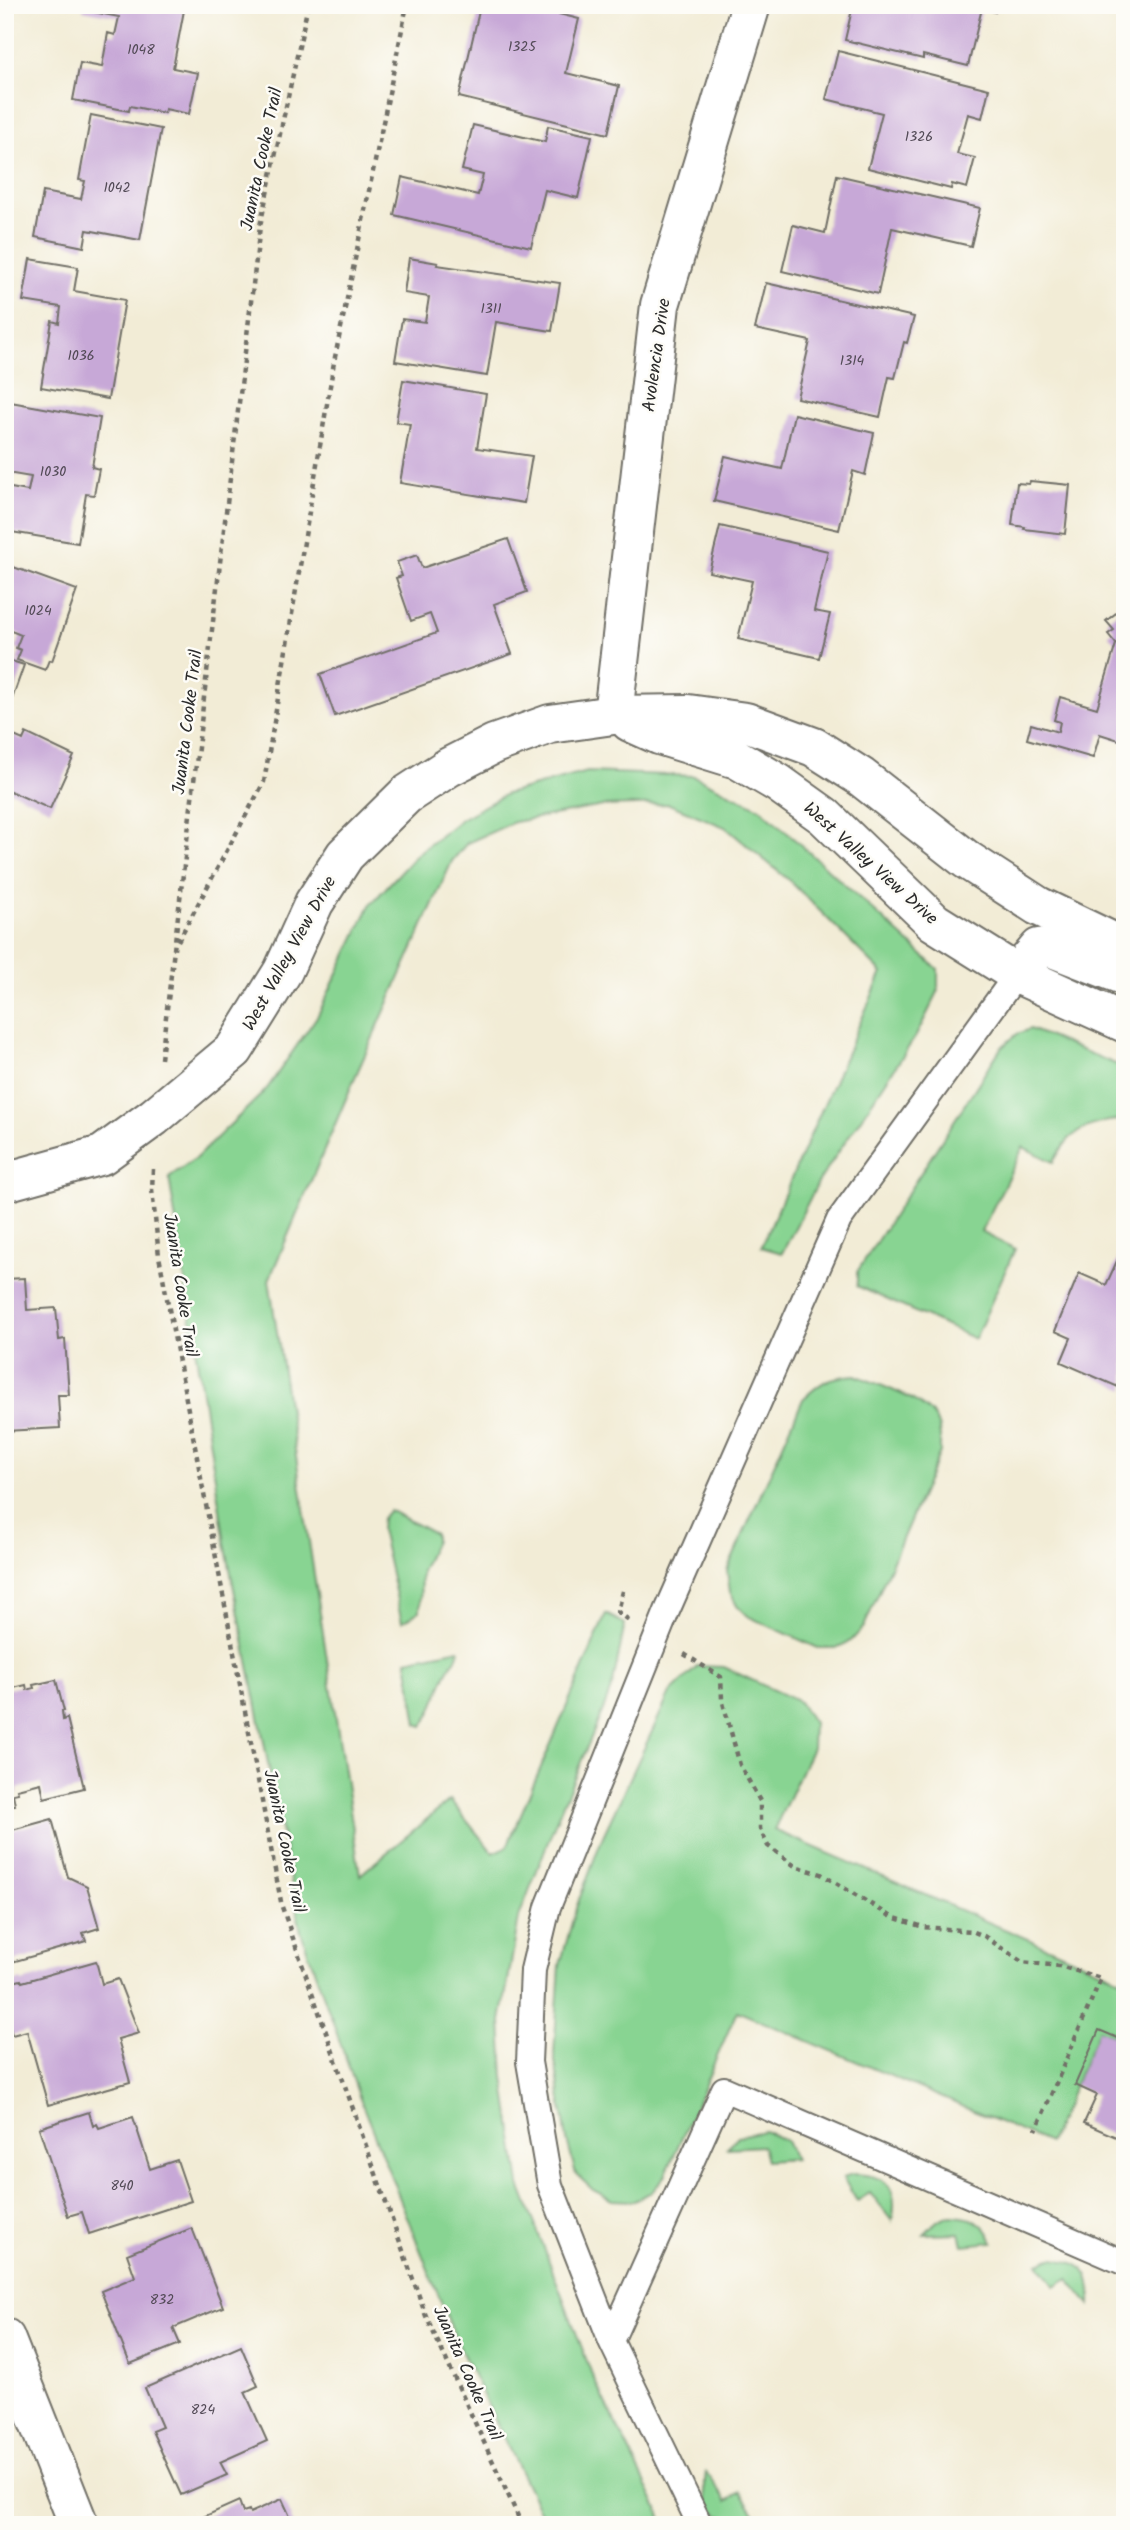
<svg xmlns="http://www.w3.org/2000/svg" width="1130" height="2530" font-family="Kalam,sans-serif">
<rect width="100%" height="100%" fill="#fdfcf7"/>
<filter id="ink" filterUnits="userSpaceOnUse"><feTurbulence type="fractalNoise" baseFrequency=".0143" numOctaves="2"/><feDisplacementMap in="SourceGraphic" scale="14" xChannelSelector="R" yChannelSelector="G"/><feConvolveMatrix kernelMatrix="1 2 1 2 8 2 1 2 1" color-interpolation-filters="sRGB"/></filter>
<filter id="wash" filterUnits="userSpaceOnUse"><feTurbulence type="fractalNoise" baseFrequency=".00686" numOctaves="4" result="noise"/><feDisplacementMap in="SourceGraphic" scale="28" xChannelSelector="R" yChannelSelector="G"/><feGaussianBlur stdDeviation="1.57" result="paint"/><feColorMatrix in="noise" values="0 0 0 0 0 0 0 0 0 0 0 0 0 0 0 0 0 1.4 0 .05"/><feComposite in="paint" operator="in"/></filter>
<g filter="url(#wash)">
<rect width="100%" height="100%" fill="#f2ecd6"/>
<!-- green -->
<path fill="#88d492" stroke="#5a805e" stroke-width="2" d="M587 772 694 776 760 808 938 969V992L916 1036 819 1181 782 1253 761 1247 882 973 791 882 725 827 669 804 603 806 514 822 467 843 452 861 356 1075 269 1280 360 1875 450 1800 493 1853 507 1847 606 1614 625 1624 613 1683 605 1705 556 1821 519 1917 501 2021 504 2077 520 2185 593 2377 666 2525H546L457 2342 360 2099 301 1932 225 1543 169 1177 196 1158 266 1090 318 1015 370 905 417 854 461 819 506 794Z
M1030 1029 1125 1068V1120C1107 1119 1084 1126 1070 1138 1064 1144 1058 1154 1053 1162L1023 1147 981 1232 1015 1249 975 1339 857 1286V1272L1001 1048 1017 1034Z
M855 1375C876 1384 925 1399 936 1420 941 1430 940 1441 940 1452L864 1627 851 1641 836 1648H818L747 1616 737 1606 730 1592 727 1571 803 1399C822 1381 829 1377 855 1375Z
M389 1510 435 1534V1541L421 1571 420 1611 402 1622 381 1530 382 1518Z
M459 1649C458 1658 453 1662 449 1669 439 1687 435 1709 423 1726L417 1724 407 1660Z
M698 1666 724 1667 799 1702 813 1723 812 1748 774 1830 1125 1981V2041L1099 2030 1049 2143 737 2011 665 2176 652 2192 632 2201 612 2200 593 2190 576 2174 567 2141 554 2054 560 1965 576 1908 603 1836 670 1693Z
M764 2131 786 2141 794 2159 766 2161 762 2146 727 2148 738 2136Z
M851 2174C885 2174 900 2186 892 2221L870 2193 857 2201 843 2178Z
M947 2216C970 2216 985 2220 993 2242L963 2245 960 2233 924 2234 937 2221Z
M1051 2258C1082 2260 1095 2274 1090 2305L1068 2278 1055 2286 1039 2263Z
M706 2472 727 2501 740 2492 761 2523C724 2521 699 2516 706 2472Z"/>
<g id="blocks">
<!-- building -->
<path fill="#c7a8d7" d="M84 5H185L173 68 198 73 189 114 165 109 164 113 130 106 129 111 73 100 80 63 102 67 108 33 115 35 119 17 83 10Z
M496 5H523L579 19 566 73 619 86 608 134 459 97 480 7 494 10Z
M853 5H997L995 12 982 8 968 66 923 55V59L845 40Z
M838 51 989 89 982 118 968 114 957 154 975 158 967 188 952 184 951 189 868 168 882 113 826 99Z
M91 115 161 129 140 240 87 230 84 247 35 237 43 192 81 199 85 181 79 180Z
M473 125 545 142 548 126 592 136 578 198 545 190 531 247 394 215 402 177 478 195 483 175 462 170Z
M837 175 980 208 971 246 892 228 878 294 782 271 793 225 825 233Z
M409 258 438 263 437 265 560 283 552 331 496 322 487 376 395 361 402 319 425 322 429 297 404 293Z
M30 259 78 267 74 291 125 300 108 399 41 387 52 321 59 323 61 307 23 301Z
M766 283 914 317 907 343 904 342 895 378 889 377 880 417 797 398 810 341 755 329Z
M403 380 486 394 477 448 532 456 524 503 400 483 410 424 396 422Z
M5 401 100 418 92 467 99 469 94 495 86 494 78 543 5 531V487L28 491 31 477 7 473 10 456 5 455Z
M794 414 874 433 865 475 853 471 839 530 714 501 725 456 782 469Z
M1030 481 1070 485 1065 534 1024 529 1025 527 1012 525 1017 483 1029 484Z
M720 526 828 551 814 611 830 614 819 658 738 639 752 581 709 572Z
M508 539 527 592 494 604 512 654 335 716 320 674 437 633 430 614 411 621 396 578 402 576 397 562 417 555 422 568Z
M5 564 77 590 52 661 49 660 45 670 17 660 21 650 16 648 21 635 9 630 5 641Z
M1125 606V742L1100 734 1093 758 1027 739 1031 724 1058 732 1060 722 1054 720 1060 697 1097 708 1116 644 1108 634 1114 630 1106 621Z
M5 659 24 665 10 705 5 703Z
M5 732 23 740 26 733 74 756 50 809 8 790 5 798Z
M1122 1250 1125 1252V1390L1061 1362 1071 1338 1055 1331 1079 1273 1106 1285Z
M25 1278 27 1310 56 1308 59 1340 65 1339 69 1395H58L60 1428 5 1431V1279Z
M56 1680 64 1711H62L63 1720 67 1718 84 1788 44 1798 41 1783 17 1789 18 1793 13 1794 15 1805 5 1807V1690L26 1685 27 1690 34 1688 33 1685Z
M52 1819 68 1877 87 1886 99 1928 83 1933 86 1941 5 1964V1832Z
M96 1961 102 1984 118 1979 139 2033 118 2039 130 2082 48 2105 27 2031 12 2035 5 2009V1984L21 1980 22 1982Z
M1099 2030 1125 2041V2141L1084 2123 1097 2095 1075 2085Z
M89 2112 93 2126 97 2124 99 2128 133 2117 150 2169 177 2160 191 2201 89 2234 82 2212 68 2216 39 2128Z
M192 2228 223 2307 173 2328 180 2344 130 2364 101 2291 135 2277 127 2254Z
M241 2346 258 2386 245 2392 267 2441 220 2462 227 2475 181 2495 152 2431 162 2427 145 2388Z
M282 2499 294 2525H195L194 2521 239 2501 243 2512 249 2510 250 2513Z"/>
</g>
</g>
<g filter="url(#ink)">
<use href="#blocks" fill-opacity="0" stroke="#716f67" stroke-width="2"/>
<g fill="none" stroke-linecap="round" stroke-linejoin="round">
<defs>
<path id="service" d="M611 2341 724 2089 1125 2263
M700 2525 611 2341 550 2185 529 2062 533 1970 548 1907 667 1611 839 1220 1017 974"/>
<path id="minor" d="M613 715 660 305 751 5
M5 2338 79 2525"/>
<path id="tertiary" d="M630 722 659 735 737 759 778 783 824 816 934 922 1017 974 1125 1023
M1017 974 1039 948 1050 947 1125 976
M5 1182 102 1155 154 1117 234 1050 283 971 314 903 345 855 406 795 449 767 494 744 550 724 613 715 688 714 746 722 814 747 861 777 967 860 1038 906 1125 948"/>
</defs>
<!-- service casing -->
<use href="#service" stroke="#716f67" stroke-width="28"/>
<!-- minor casing -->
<use href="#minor" stroke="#716f67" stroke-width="42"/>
<!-- tertiary casing -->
<use href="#tertiary" stroke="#716f67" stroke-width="42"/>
<!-- path -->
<path stroke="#716f67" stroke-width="4.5" stroke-dasharray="5 5" stroke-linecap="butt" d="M178 941 264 782 334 362 407 5
M161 1059 260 226 308 5
M153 1169 152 1189 159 1256 282 1907 426 2316 522 2525
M623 1591 618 1612 629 1620
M684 1654 721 1677 722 1699 740 1765 760 1801V1829L768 1846 795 1866 821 1874 892 1917 923 1927 972 1931 984 1936 1022 1962 1059 1966 1101 1978 1036 2130"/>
<!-- service -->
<use href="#service" stroke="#fff" stroke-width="24"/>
<!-- minor -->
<use href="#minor" stroke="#fff" stroke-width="38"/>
<!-- tertiary -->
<use href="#tertiary" stroke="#fff" stroke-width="38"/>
</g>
</g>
<g text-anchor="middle" stroke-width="5" stroke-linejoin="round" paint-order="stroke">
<!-- number labels -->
<g font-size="14" fill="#524a56">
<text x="522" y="51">1325</text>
<text x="141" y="54">1048</text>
<text x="919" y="141">1326</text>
<text x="117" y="192">1042</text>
<text x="491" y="313">1311</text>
<text x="81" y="360">1036</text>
<text x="852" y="365">1314</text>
<text x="53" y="476">1030</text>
<text x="38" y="615">1024</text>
<text x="122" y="2190">840</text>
<text x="162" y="2304">832</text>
<text x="203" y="2414">824</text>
</g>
<!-- street labels -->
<g font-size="18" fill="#2b2b2b" stroke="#fdfcf7">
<text transform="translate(261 159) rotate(-78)" y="6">Juanita Cooke Trail</text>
<text transform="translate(656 355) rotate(-82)" y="6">Avolencia Drive</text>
<text transform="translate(187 722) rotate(-83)" y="6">Juanita Cooke Trail</text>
<text transform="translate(871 863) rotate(42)" y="6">West Valley View Drive</text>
<text transform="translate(289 953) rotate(-61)" y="6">West Valley View Drive</text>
<text transform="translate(181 1285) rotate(81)" y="6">Juanita Cooke Trail</text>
<text transform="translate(285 1841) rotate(78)" y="6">Juanita Cooke Trail</text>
<text transform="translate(468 2373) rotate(66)" y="6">Juanita Cooke Trail</text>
</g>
</g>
<!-- margin -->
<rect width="1130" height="2530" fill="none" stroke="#fdfcf7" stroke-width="28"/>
</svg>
